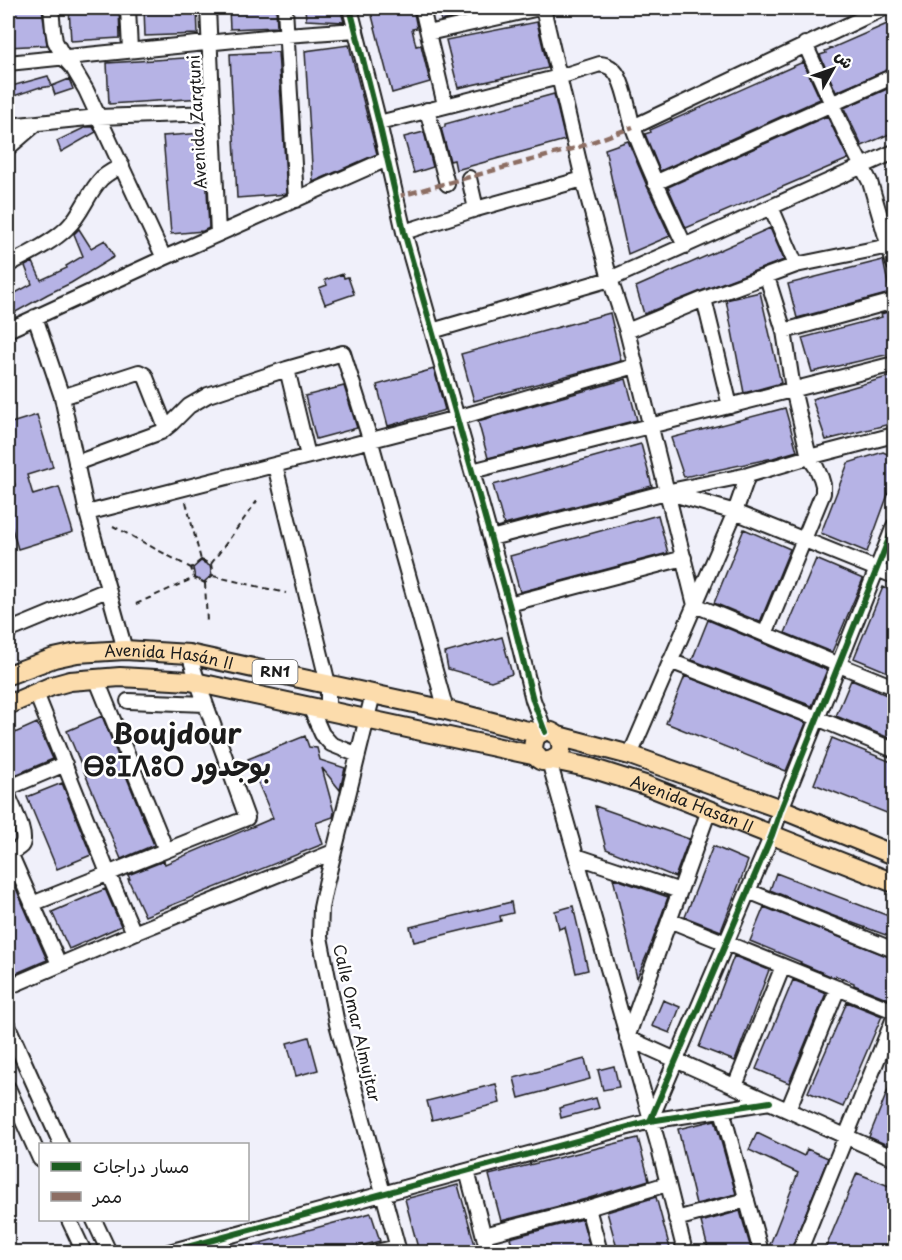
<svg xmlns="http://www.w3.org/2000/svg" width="902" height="1260" font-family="'Playpen Sans','Playpen Sans Arabic','Noto Sans Tifinagh',sans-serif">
<rect width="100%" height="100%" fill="#f0f0fa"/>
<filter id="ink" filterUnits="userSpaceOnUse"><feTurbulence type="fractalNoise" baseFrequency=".0167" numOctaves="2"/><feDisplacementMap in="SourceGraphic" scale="12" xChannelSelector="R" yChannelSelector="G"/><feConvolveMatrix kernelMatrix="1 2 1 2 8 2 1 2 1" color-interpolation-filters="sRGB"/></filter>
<g filter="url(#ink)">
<!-- building -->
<path fill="#b6b3e5" stroke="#1c1c1c" stroke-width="1.5" d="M8 8H42L47 45 8 47Z
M69 8H119L120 38 71 41Z
M144 8H197L198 34 145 36Z
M229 8H276L277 27 230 29Z
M305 8H340L344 22 306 20Z
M370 8H413L417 28 412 29 416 46 421 45 430 82 392 93Z
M438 8H487V10L441 21Z
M894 21V67L836 92 820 55 826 53 825 51Z
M537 22 548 68 458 88 446 40Z
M349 45 377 154 313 182 305 51Z
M278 52 287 194 237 198 230 54Z
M200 57 203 98 109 104 107 63Z
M803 62 820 99 660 171 645 134 651 132 650 130Z
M48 76 52 86 40 88V87L8 98V87Z
M69 79 73 89 55 95 52 86Z
M894 86V132L862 146 844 108Z
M554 94 565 140 456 170 454 160 450 161 441 128 445 127V124Z
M827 116 848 159 686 228 668 187Z
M86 127H93L96 132 61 152 57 141Z
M424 132 433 167 414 173 404 137Z
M204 133 209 228 203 231 171 234 163 136Z
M628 141 647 186 670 236 628 254 605 149Z
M770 228 784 260 701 291 644 314 636 287Z
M79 229 91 248 105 240 114 257 71 283 48 294 14 313 12 309 8 313V297L32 284 25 266 33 262 41 280 67 268 66 266 83 256 74 234Z
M883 260 890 293 797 318 788 284Z
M343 274 344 278 348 277 354 294 325 304 319 288 327 285 325 280Z
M760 292 781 383 744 393 726 300Z
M894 310V353L812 372 802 338 882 317 881 314Z
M610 313 621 361 474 401 461 354Z
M434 369 445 410 388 426 377 385Z
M894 375V423L826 440 812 399Z
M626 379 637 420 488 458 478 421Z
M344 386 357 428 316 439 305 396Z
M785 408 797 451 773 458 684 477 671 438Z
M37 415 53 467 27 475 33 495 59 487 73 532 18 549 8 515V487L15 485 8 461V424Z
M641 444 652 486 504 525 493 485Z
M883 452 894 457V478L867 552 821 533 848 463Z
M658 515 668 553 520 592 510 556Z
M744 529 790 549 760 622 714 603Z
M816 559 863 579 832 652 785 633Z
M201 561 210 566 212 575 204 582 195 578 193 568Z
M883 587 894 592V663L890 673 854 658Z
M708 620 827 670 812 706 692 660Z
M502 637 512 674 491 681 448 669 445 653Z
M685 676 806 723 786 771 666 723Z
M851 680 894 698V740L836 716Z
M102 716 154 845 121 859 67 731Z
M37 723 53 759 8 778V736Z
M305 736 309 747 317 748 320 760 345 768 340 790 322 768 334 812 333 817 316 823 323 844 145 916 128 879H130L128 875 164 861 165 864 273 818 248 759Z
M832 738 894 763V816L814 784Z
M62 783 91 855 57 869 27 797Z
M595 806 689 839 675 877 606 849Z
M713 846 748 861 721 931 685 917Z
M8 870 47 960 12 975 8 965Z
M776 873 894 918V938L828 914 770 890Z
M613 878 668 897 651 945 637 978Z
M105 889 121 926 69 949 52 912Z
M511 902 513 913 500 916 501 921 414 942 410 927Z
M573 906 588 970 576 973 565 927 559 929 555 911Z
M764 907 894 959V992L892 999 890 998 889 999 854 985V983L836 976 835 978 800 963 801 962 750 941Z
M734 956 769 970 735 1061 699 1047Z
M793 980 826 993 789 1083 756 1069Z
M663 1000 680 1007 670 1033 652 1026Z
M847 1002 882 1016 843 1107 808 1092Z
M309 1037 318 1070 296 1076 287 1043Z
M585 1059 590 1079 519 1098 514 1078Z
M614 1066 619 1087 603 1090 598 1070Z
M894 1075V1148L869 1137Z
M496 1084 500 1103 432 1120 427 1101Z
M596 1098 599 1108 561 1118 559 1108Z
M715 1120 736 1194 696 1204 678 1129Z
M757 1133 804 1156 807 1149 828 1158 790 1252H770L769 1247 798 1173 749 1150Z
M638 1138 649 1180 586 1199 501 1221 489 1175Z
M857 1173 894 1188V1241L890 1252H824Z
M458 1185 477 1252H419L405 1199Z
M656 1197 671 1252H618L607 1212Z
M740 1211 752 1252H709L701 1222Z
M371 1213 380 1241 339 1252H239L238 1249Z
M582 1219 591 1252H514L510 1238Z"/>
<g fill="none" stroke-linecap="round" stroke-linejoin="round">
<defs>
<path id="minor" d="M51 8 53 29 55 41 64 58 73 68 86 90 164 258
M128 8 130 50
M208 8 218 234
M285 8 296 200
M350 8 379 123 404 232 472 471 509 604 533 700 545 732
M422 8 445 105
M543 8 583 179 610 279 627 331 695 605
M428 33 539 8
M805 44 845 133 870 182 894 264
M8 63 286 35 356 30
M427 110 447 184
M379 123 559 77 600 64C609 65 614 69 618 76 627 93 628 113 634 130 649 170 667 208 685 246
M8 126 98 117 213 113
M633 127 884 8
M8 148 37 123
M469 178 476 209
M655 183 894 76
M771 207 796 265
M404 232 476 209 583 179
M8 265C26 255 52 243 67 228 82 214 88 192 102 178 108 173 115 169 122 166
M704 299 730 406
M35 317 62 397 87 513 125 650
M8 330 164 258 387 159
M432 331 610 279 894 152
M627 331 704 299 796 265 894 245
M784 331 894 301
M287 369 308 456
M62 397 139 372 145 375 166 428
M76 463 161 432 172 423 189 406 208 395 287 369 343 353 370 439 446 710
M275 465 328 684V711
M472 471 894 364
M670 491 748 475 809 457 894 435
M87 513 457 418 635 366
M491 538 666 492 735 512 894 576
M509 604 684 558
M695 605 839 665 894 687
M8 631 107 590
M765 634 823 493V485L821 478 816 467 809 457 793 389 784 331 767 277
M670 661 817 718 894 750
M96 678 166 850
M36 693 108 873 134 933
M373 694 326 884 321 908 320 937 337 1024 399 1252
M128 701 205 704
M310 707 322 734 331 744 358 755
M630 755 735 512 748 475
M549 761 658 1144 685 1252
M8 788 65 764
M8 795C12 806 29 837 21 846 18 849 11 852 8 853
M709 810 627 1038 894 1158
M10 853 59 964
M576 856 680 891
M748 891 894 950
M32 904 247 818 198 683 189 654
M669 920 894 1011
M8 987 134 933 333 852
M8 1026 61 1144
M735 1086 783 966
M8 1088 40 1159
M722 1110 761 1252
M788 1110 838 988
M650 1121 772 835 781 809 894 526
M467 1171 488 1252
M588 1208 600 1252
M676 1219 747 1200
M69 1220 84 1252
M94 1220 109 1252
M484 1235 588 1208 667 1184
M169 1252 650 1121 770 1102
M376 1252 397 1247
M799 1252 894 1018"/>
<g id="major">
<path id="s1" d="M8 675 54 658 77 653 125 650 189 654 446 710 523 730 541 733"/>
<path d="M8 705 52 686 70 681 120 677 190 681 537 756"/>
<path d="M558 736C563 744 563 756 552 760 523 770 530 714 558 736L630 755 781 809 894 855"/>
<path id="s2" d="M553 760 591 768 645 785 894 883"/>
</g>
</defs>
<!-- minor casing -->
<use href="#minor" stroke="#1c1c1c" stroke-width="18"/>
<!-- major casing -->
<use href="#major" stroke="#1c1c1c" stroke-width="22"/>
<!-- path -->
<path stroke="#1c1c1c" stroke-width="2" stroke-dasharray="6 4.5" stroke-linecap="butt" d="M186 502 201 560
M113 526 191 568
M201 560 211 564 213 576 205 583 194 578 191 568Z
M211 564 257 501
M213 576 286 593
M205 583 207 622
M136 604 194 578"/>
<!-- minor -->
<use href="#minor" stroke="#fff" stroke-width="14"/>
<!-- major -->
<use href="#major" stroke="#fcdcac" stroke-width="18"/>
<!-- quiet -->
<path stroke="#8d6e63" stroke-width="4.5" stroke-dasharray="9 4.5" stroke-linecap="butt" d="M396 197 576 148 633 127"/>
<defs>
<path id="cycleway" d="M350 8 379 123 404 232 472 471 509 604 533 700 545 732
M650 1121 772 835 781 809 894 526
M169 1252 650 1121 770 1102"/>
</defs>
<!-- cycleway casing -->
<use href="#cycleway" stroke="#fff" stroke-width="10"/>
<!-- cycleway -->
<use href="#cycleway" stroke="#1b5e20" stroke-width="6"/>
</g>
</g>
<g text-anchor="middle" stroke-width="5" stroke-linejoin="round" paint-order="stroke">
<!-- shield labels -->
<rect fill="#fff" stroke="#606060" stroke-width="1.5" x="252.5" y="660" width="45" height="24" rx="4.5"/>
<g font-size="15" font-weight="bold" fill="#1c1c1c">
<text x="275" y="677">RN1</text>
</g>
<!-- street labels -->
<g font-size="16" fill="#1c1c1c" stroke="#fff">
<text transform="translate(197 122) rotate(-93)" y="6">Avenida Zarqtuni</text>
<text dy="6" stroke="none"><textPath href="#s1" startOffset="165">Avenida Hasán II</textPath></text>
<text dy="6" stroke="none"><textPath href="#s2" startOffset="146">Avenida Hasán II</textPath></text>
<text transform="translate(357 1023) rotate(77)" y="6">Calle Omar Almujtar</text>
</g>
<!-- town labels -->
<g font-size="28" font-weight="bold" fill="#1c1c1c" stroke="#fff">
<text x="177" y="744">Boujdour<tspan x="177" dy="32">ⴱⵓⵊⴷⵓⵔ بوجدور</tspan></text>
</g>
</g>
<!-- margin -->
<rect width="902" height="1260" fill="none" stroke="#fff" stroke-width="30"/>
<rect x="15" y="15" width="872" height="1230" fill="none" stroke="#1c1c1c" stroke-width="2" filter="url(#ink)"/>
<!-- legend -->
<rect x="39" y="1143" width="210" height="78" fill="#ffffff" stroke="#a4a4a4" stroke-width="1.5"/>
<rect x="51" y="1162" width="30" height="9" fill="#1b5e20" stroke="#a4a4a4" stroke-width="1.5"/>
<text x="93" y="1173" font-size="18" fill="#1c1c1c">مسار دراجات</text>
<rect x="51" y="1192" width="30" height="9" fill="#8d6e63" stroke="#a4a4a4" stroke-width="1.5"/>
<text x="93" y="1203" font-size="18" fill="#1c1c1c">ممر</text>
<!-- north arrow -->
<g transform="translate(833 69) rotate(50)" stroke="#ffffff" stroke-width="4.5" paint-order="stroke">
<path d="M0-4.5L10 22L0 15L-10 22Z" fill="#1c1c1c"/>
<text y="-9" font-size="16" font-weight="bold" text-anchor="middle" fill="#1c1c1c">ش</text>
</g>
</svg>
